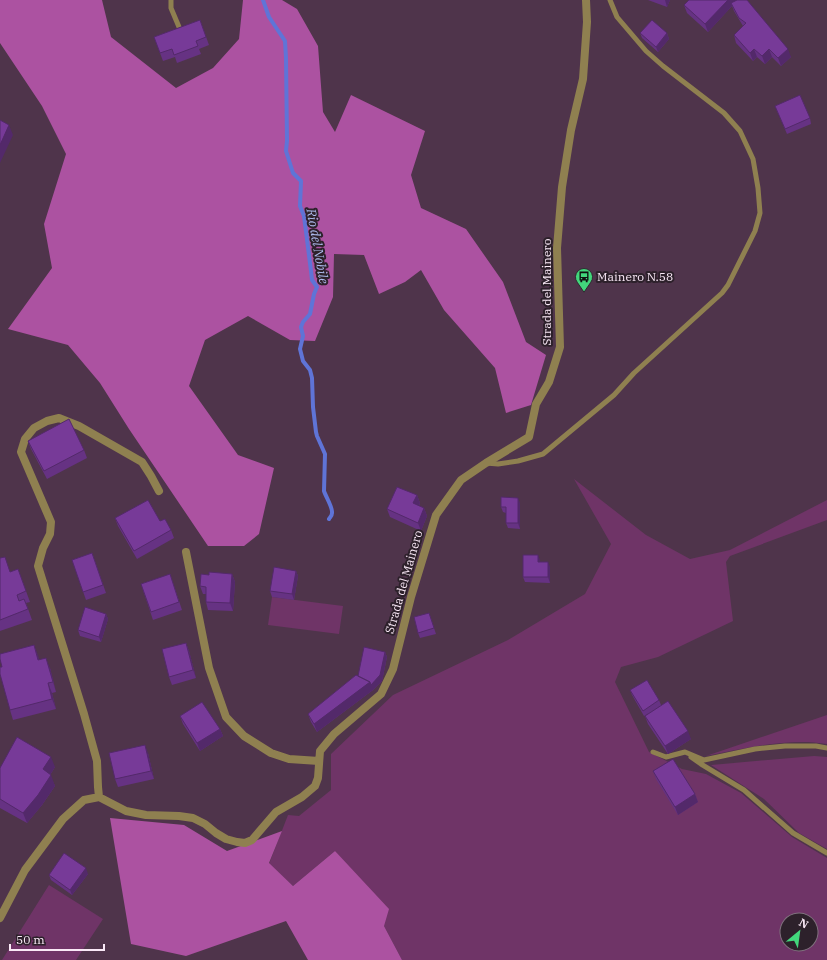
<svg xmlns="http://www.w3.org/2000/svg" width="827" height="960" font-family="'IBM Plex Serif',serif">
<rect width="100%" height="100%" fill="#4f344b"/>
<!-- green -->
<path fill="#6f3467" fill-rule="evenodd" d="M574 479 646 535 690 559 730 550 827 500V520L730 556 726 562 733 621 658 657 621 667 615 682 649 752 682 769 706 774 741 793 792 837 827 858V960H402L384 926 335 851 293 886 269 864 288 815 299 816 331 790V754L393 695 508 640 585 594 611 544ZM787 920H811V944H787Z
M272 597 343 606 339 634 268 625Z
M827 715V744C788 737 744 749 706 756Z
M814 756 827 757V849L799 833 764 799 711 765Z
M49 885 103 919 76 960H2Z"/>
<!-- forest -->
<path fill="#ac52a1" d="M0 0H102L111 37 176 88 213 68 239 39 243 0H282L297 9 318 46 323 112 335 132 351 95 425 131 411 175 421 208 466 229 503 282 526 342 546 355 531 405 506 413 495 368 444 310 421 270 405 282 379 294 364 255 334 254 333 297 315 341 290 340 248 316 205 340 189 386 238 455 274 468 259 534 244 546H208L129 429 100 383 68 345 8 329 52 268 44 224 66 154 42 106 0 43Z
M110 818 184 825 227 851 282 831 269 863 293 886 335 851 389 909 384 926 402 960H308L286 921 186 956 131 944Z"/>
<g fill="none" stroke-linecap="round" stroke-linejoin="round">
<!-- stream -->
<path stroke="#5f74d7" stroke-width="4" d="M263 0 269 17 285 41 286 58 287 141 286 151 293 173 301 181 300 206 304 216 311 271 312 280 317 287 314 294 310 314 303 322 301 327 303 336 300 349 303 361 310 370 312 378 313 407 316 432 317 436 325 454 324 491C326 497 333 508 332 513 332 516 330 517 329 519"/>
<!-- lane -->
<path stroke="#8f8050" stroke-width="5" d="M171 0V8L179 27
M486 463 498 464 518 461 543 454 614 395 634 373 722 293 728 285 755 231 760 213 758 188 753 159 740 131 724 113 663 66 646 51 617 17 610 0
M653 752 666 757 685 752 704 760 755 749 785 746H816L827 748
M691 757 701 764 744 790 793 833 827 853"/>
<!-- street -->
<path stroke="#8f8050" stroke-width="8" d="M186 552 209 668 226 717 244 736 271 753 289 759 319 761
M99 797 98 787 97 761 84 714 38 566 43 548 50 534 51 522 21 452 25 439 34 428 47 421 59 418 79 426 142 462 151 476 159 491
M0 918 25 870 63 819 84 800 99 797 126 811 146 815 179 816 193 818 205 824 216 833 226 839 237 842 245 843 252 840 276 812 302 797 315 786 318 778 320 751 334 734 381 694 393 669 411 597 436 515 461 480 486 463 529 437 536 404 549 382 560 347 557 248 562 187 571 130 583 79 587 22 586 0"/>
</g>
<!-- wall -->
<path fill="#663283" d="M648 0H670L667 7Z
M747 0 791 57 781 66 772 57 765 64 757 57 753 61 736 43 734 35 743 26 734 11 732 6 708 32 687 13 684 5Z
M200 20 209 45 199 49 201 54 177 63 175 57 163 61 154 37Z
M640 33H667L669 39 658 52 642 38Z
M775 106 810 118 811 124 787 134Z
M28 441 84 450 87 458 47 479 31 449Z
M417 495 420 503 419 506 424 508 427 516 421 531 390 517 387 509Z
M520 503V529L508 528 506 523V513L503 512 501 507Z
M115 518 160 521 171 530 174 538 137 559 118 526Z
M92 553 106 593 86 600 72 560Z
M0 558 10 572 18 569 30 602 26 603 32 620 0 631Z
M540 560V562L550 567V583L525 582 523 577Z
M296 571 298 576 294 600 272 597 270 591Z
M170 574 182 610 153 620 141 584Z
M232 574 235 582 233 611 208 610 206 602V594H203L200 586 209 575Z
M429 613 436 634 420 638 418 633Z
M106 614 108 619 101 642 80 636 78 630Z
M186 643 189 651 196 678 172 685 169 677Z
M34 645 39 660 50 668 56 692 52 693 56 709 13 720 10 710 2 667Z
M385 652 387 657 382 681 373 690 317 732 311 722 308 714 358 676Z
M630 690 659 700 661 705 691 739 668 754 648 724 645 716 649 713 644 716 632 695Z
M180 716 220 729 223 736 200 751 183 724Z
M148 753 154 779 118 787 115 779Z
M55 767 50 775 55 786 42 805 27 823 0 808V768Z
M653 771 695 794 698 802 678 815 656 779Z
M88 874 72 895 51 880 49 875Z"/>
<!-- shaded-wall -->
<path fill="#53296a" d="M665 0H670L667 7Z
M728 0H738L731 3 732 6 708 32 705 24Z
M667 33 669 39 658 52 656 47Z
M754 49 757 57 753 61 750 53Z
M769 49 772 57 765 64 762 56Z
M788 49 791 57 781 66 778 58Z
M9 125 13 135 0 163V145Z
M417 495 420 503 416 511 413 503Z
M518 498 520 503V529L518 523Z
M424 508 427 516 421 531 418 523Z
M538 555 540 560V567L538 562Z
M548 562 550 567V583L548 577Z
M296 571 298 576 294 600 292 594Z
M232 574 235 582 233 611 230 603Z
M106 614 108 619 101 642 99 637Z
M186 643 189 651 196 678 193 670Z
M34 645 38 655 42 670 38 660Z
M385 652 387 657 382 681 373 690 317 732 314 724Z
M46 658 50 668 56 692 53 682Z
M48 683 52 693 56 709 52 699Z
M220 729 223 736 200 751 197 743Z
M688 731 691 739 668 754 665 746Z
M145 745 148 753 154 779 151 771Z
M51 757 55 767 47 780 43 769Z
M51 775 55 786 42 805 27 823 23 813Z
M695 794 698 802 678 815 675 807Z
M86 868 88 874 72 895 70 890Z"/>
<!-- building -->
<path fill="#773a98" stroke="#53296a" d="M689 0H728L705 24 684 5Z
M737 0H747L788 49 778 58 769 49 762 56 754 49 750 53 734 35 746 23 739 18 731 3Z
M200 20 206 37 196 41 198 46 174 55 172 49 160 53 154 37Z
M652 20 667 33 656 47 640 33Z
M800 95 810 118 785 129 775 106Z
M0 120 9 125 0 145Z
M69 419 84 450 44 471 28 441Z
M397 487 417 495 413 503 424 508 418 523 387 509Z
M501 497 518 498V523H506V507H501Z
M148 500 160 521 165 519 171 530 134 551 115 518Z
M92 553 103 585 83 592 72 560Z
M523 555H538V562H548V577H523Z
M5 557 10 572 18 569 26 591 17 595 19 601 24 599 28 609 0 620V558Z
M274 567 296 571 292 594 270 591Z
M209 572 232 574 230 603 206 602V587L200 586 201 574 209 575Z
M170 574 179 602 151 612 141 584Z
M85 607 106 614 99 637 78 630Z
M429 613 434 628 418 633 414 617Z
M186 643 193 670 169 677 162 649Z
M34 645 38 660 46 658 53 682 48 683 52 699 10 710 0 674V667H2L0 659V654Z
M364 647 385 652 380 675 371 685 370 682 358 676Z
M356 675 370 682 314 724 308 714Z
M647 680 659 700 643 711 630 690Z
M668 701 688 731 665 746 645 716Z
M202 702 220 729 197 743 180 716Z
M17 737 51 757 43 769 51 775 38 795 23 813 0 799V768Z
M145 745 151 771 115 779 109 753Z
M673 759 695 794 675 807 653 771Z
M64 853 86 868 70 890 49 875Z"/>
<!-- icons -->
<defs>
<symbol id="bus-pin" viewBox="-11 -11 22 30"><path d="M0 17L-7.5 6A9.5 9.5 0 1 1 7.5 6Z" fill="#42d77c" stroke="#2d212b"/><path d="M-5-6H5V4H4V6H2V4H-2V6H-4V4H-5ZM-3.5-4V0h7V-4ZM-3.5 1.2v1.5H-2V1.2ZM2 1.2v1.5H3.5V1.2Z" fill="#111"/></symbol>
</defs>
<g fill-rule="evenodd">
<use href="#bus-pin" x="574" y="267" width="20" height="27"/>
</g>
<g text-anchor="middle" stroke-width="4" stroke-linejoin="round" paint-order="stroke">
<!-- poi labels -->
<g font-size="12" fill="#fae9f7" stroke="#2d212b" text-anchor="start">
<text x="597" y="281">Mainero N.58</text>
</g>
<!-- street labels -->
<g font-size="12" fill="#fae9f7" stroke="#2d212b">
<text transform="translate(547 292) rotate(-90)" y="4">Strada del Mainero</text>
<text transform="translate(404 582) rotate(-74)" y="4">Strada del Mainero</text>
</g>
<!-- water labels -->
<g font-size="13" font-style="italic" fill="#aebdef" stroke="#2d212b">
<text transform="translate(318 246) rotate(80)" y="5">Rio del Nobile</text>
</g>
</g>
<!-- north arrow -->
<g transform="translate(799 932) rotate(29)"><circle r="19" fill="#2d212b" stroke="#7f717d"/>
<path d="M0-3L7 15L0 10L-7 15Z" fill="#42d77c"/>
<text y="-6" font-size="11" font-weight="bold" text-anchor="middle" fill="#fae9f7">N</text>
</g>
<!-- scale -->
<path d="M10 944v6h94v-6" fill="none" stroke="#fae9f7" stroke-width="2"/>
<text x="16" y="944" font-size="12" fill="#fae9f7" stroke="#2d212b" stroke-width="3" paint-order="stroke">50 m</text>
</svg>
